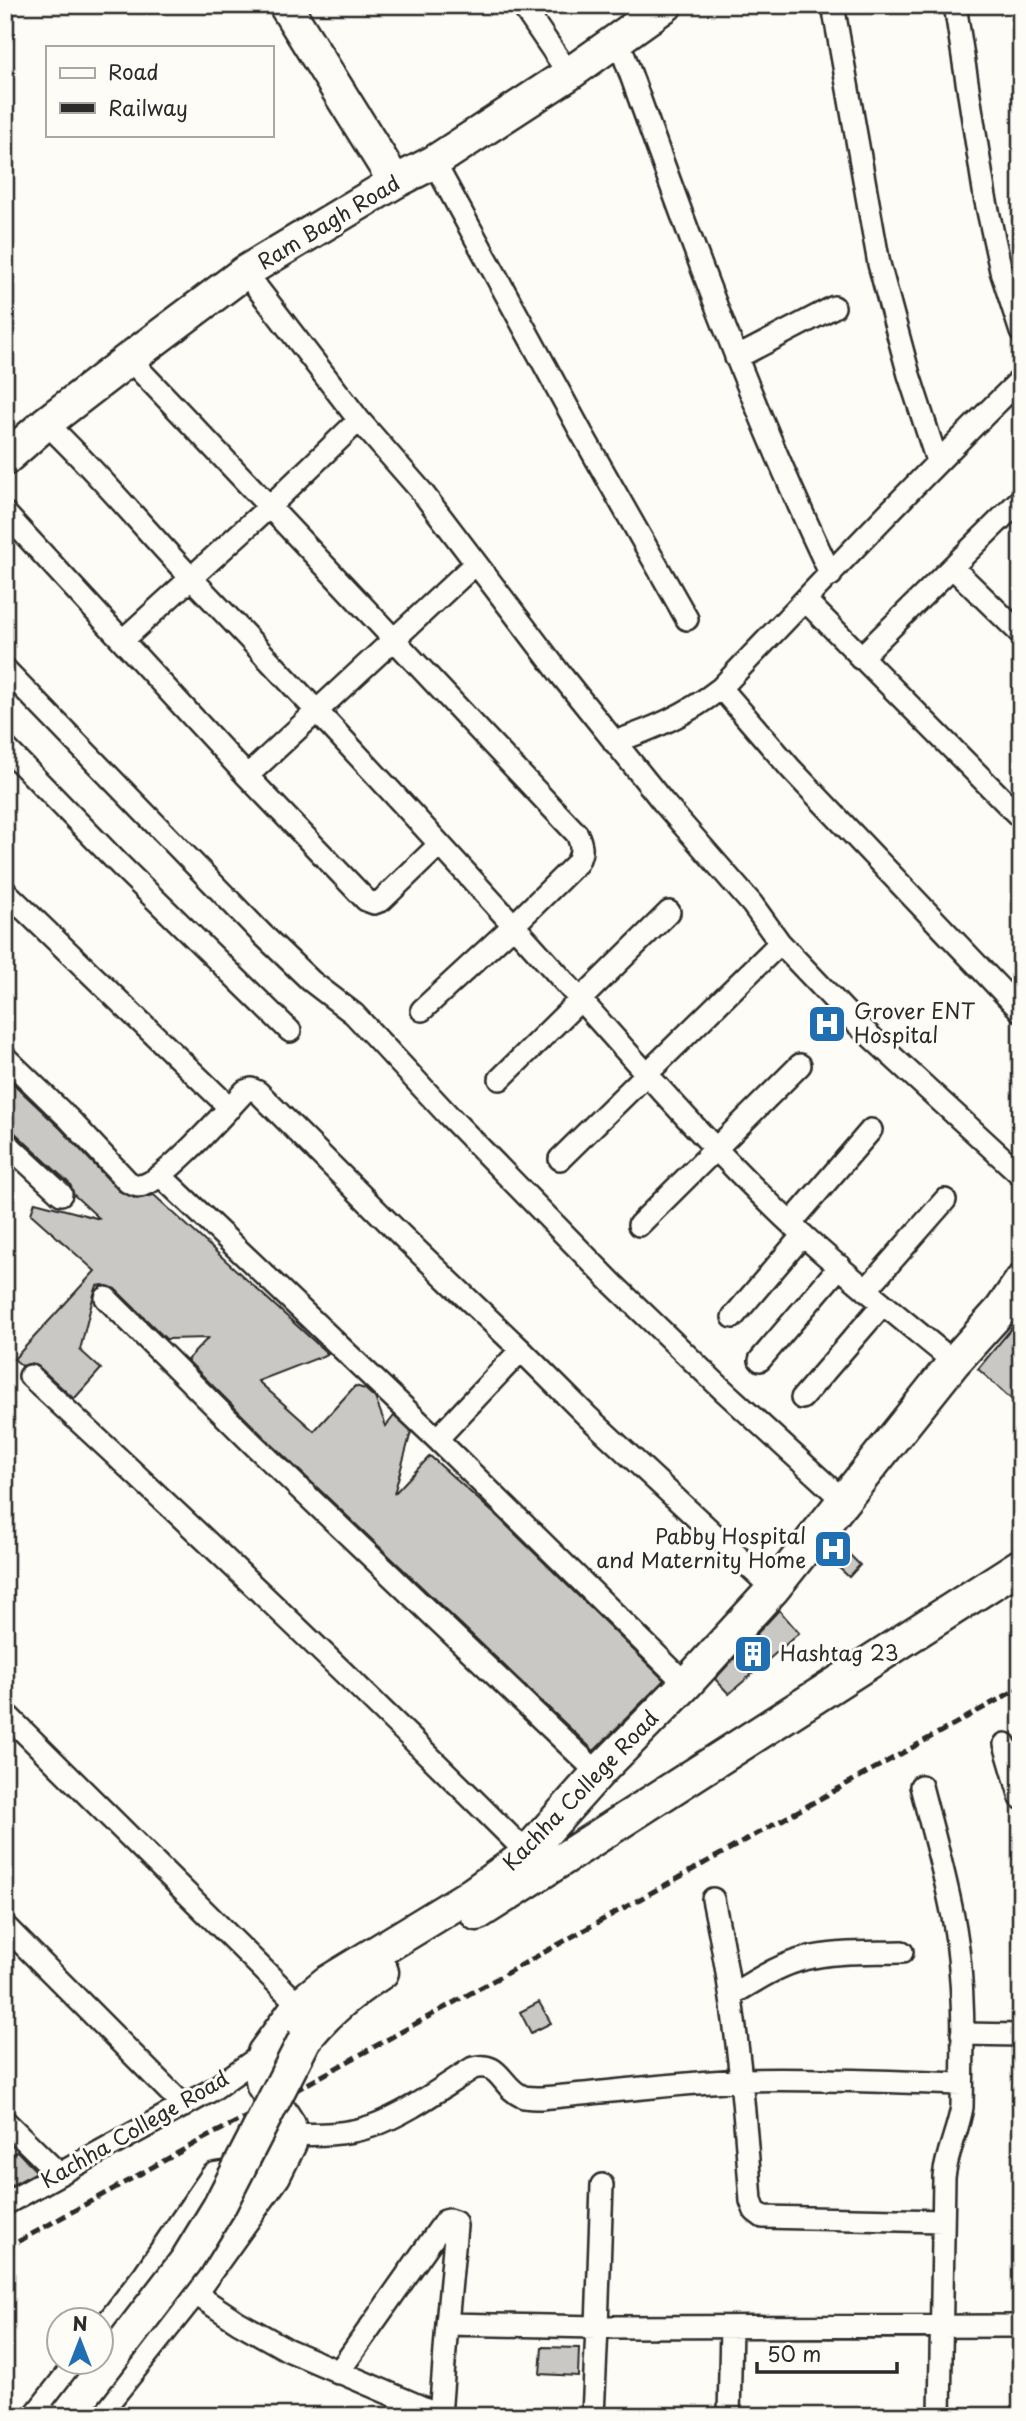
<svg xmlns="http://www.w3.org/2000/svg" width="1026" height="2421" font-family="'Playpen Sans',sans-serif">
<rect width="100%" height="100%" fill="#fdfcf7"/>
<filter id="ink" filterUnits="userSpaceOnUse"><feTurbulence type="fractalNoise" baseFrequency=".0143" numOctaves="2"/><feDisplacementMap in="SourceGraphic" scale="14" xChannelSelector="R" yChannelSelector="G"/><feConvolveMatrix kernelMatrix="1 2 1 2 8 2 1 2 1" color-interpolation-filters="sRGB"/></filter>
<g filter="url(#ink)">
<!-- building -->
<path fill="#c9c8c4" stroke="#2b2b2b" stroke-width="2" d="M5 1076 61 1129 119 1191 137 1199 154 1195 328 1354 258 1381 314 1431 355 1386 365 1389 375 1398 386 1426 394 1416 411 1432 394 1494 430 1456 499 1518 664 1680 594 1751 263 1436 187 1360 208 1338 166 1339 115 1289 103 1285 97 1286 94 1294 80 1350 101 1369 74 1399 38 1366 32 1363 22 1366 14 1359 95 1271 31 1214 35 1202 100 1219 74 1195 70 1184 14 1132 5 1129Z
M1021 1317V1408L978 1369Z
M835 1540 860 1565 849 1577 824 1554Z
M779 1610 799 1633 729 1694 715 1679Z
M539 2002 551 2023 531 2033 520 2012Z
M17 2151 37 2172 5 2189V2159Z
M542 2347 579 2348 578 2376 540 2374Z"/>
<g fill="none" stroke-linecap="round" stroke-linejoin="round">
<defs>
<path id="street" d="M522 5 569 74
M833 5 879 264 909 375 937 461
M955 5 985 197 1001 271 1021 332
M618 39C683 220 748 401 831 575
M434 162 581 432 687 619
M245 272 359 420 422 492 561 675 663 802 752 904 780 943 856 1023 1021 1175
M736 358 834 307
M129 359C280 516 427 676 577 834 582 845 583 852 577 863L514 925 422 1010
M1021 379C918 480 820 584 721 688L791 769 1021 1011
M46 423C99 473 144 529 194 581 303 695 410 811 516 928 610 1031 700 1140 803 1235 851 1279 903 1320 954 1362
M5 513 247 776 366 900 374 903 382 900 439 845
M953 568 1021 634
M805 600 1021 818
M123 640 270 506 359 420
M860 658 1021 499
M5 669 262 934 311 981 354 1014 449 1116 613 1284 723 1390 844 1501
M614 742C653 729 688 714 721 688
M5 747 120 865 290 1031
M247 776 476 563
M5 891 230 1108
M5 1057 70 1120 128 1182C134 1185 137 1187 144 1185 167 1178 226 1111 245 1091L251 1089 258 1092 402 1236 521 1350 587 1416 773 1589
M500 1079 669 912
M5 1142 61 1194
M560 1159 780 943
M161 1176 437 1439 686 1684
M791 1223 871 1130
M639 1225 800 1065
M866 1290 945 1200
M106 1298 254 1445 598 1773
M733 1317 803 1235
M760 1360 840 1266
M30 1376C199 1532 364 1690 526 1852
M802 1398 883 1304
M437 1439 521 1350
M5 1713 299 2005
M1005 1744 1021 1798
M921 1786C933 1833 947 1880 955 1928 965 1986 963 2048 962 2107 958 2131 947 2152 944 2177L940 2416
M713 1899C735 1999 744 2099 751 2201L755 2211 763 2217 943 2221
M5 1926 184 2106
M731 1995C754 1982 778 1965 804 1959 835 1951 869 1953 902 1952
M962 2034 1021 2035
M5 2121 59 2174
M291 2134C318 2135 346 2135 372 2126 408 2113 441 2088 473 2068 501 2060 501 2089 524 2097 529 2098 536 2098 542 2098 609 2092 676 2083 744 2080 817 2078 890 2082 962 2084
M5 2204 212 2090 264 2053
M191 2291 238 2322 288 2350 440 2415
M338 2373 445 2221 449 2220 455 2222 456 2226 447 2324
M440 2416 447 2324 597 2327 602 2185
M593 2416 597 2327 1021 2326
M729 2416 731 2327"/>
<path id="secondary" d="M285 5 395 182
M5 459 46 423 129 359 245 272 395 182 434 162 569 74 666 5
M477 1914 1021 1565
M305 2039C329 2010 350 1993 382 1972
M102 2338 149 2277 216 2179 224 2178 250 2196
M41 2416 83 2362
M91 2416 191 2291 274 2175 290 2143 291 2134 289 2125 263 2085 260 2067 264 2053 299 2005 326 1983 472 1894 522 1858 598 1773 686 1684 773 1589 954 1362 1001 1310 1021 1281"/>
</defs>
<!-- street casing -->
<use href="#street" stroke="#2b2b2b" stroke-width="26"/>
<!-- secondary casing -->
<use href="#secondary" stroke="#2b2b2b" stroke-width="37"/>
<!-- street -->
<use href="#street" stroke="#fdfcf7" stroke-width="21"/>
<!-- secondary -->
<use href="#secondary" stroke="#fdfcf7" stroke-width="32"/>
<!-- rail -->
<path stroke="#2b2b2b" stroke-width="5" stroke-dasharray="10 5" stroke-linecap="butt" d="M5 2249 203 2139 275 2102 1021 1687"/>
<defs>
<path id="secondary-bridge" d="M67 2416 186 2261 219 2207 305 2039"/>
</defs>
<!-- secondary-bridge casing -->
<use href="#secondary-bridge" stroke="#2b2b2b" stroke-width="37" stroke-linecap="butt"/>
<!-- secondary-bridge -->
<use href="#secondary-bridge" stroke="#fdfcf7" stroke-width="32"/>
</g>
</g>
<!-- icons -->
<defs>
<symbol id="hospital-square" viewBox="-11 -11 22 22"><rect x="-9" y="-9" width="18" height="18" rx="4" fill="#1f6fb2" stroke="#fdfcf7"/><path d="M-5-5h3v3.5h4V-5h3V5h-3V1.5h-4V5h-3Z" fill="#fff"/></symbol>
<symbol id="building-square" viewBox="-11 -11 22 22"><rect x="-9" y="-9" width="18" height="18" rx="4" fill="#1f6fb2" stroke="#fdfcf7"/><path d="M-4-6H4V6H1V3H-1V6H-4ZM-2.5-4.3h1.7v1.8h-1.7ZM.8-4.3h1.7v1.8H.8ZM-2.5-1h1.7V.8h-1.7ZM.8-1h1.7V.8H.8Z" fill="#fff"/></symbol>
</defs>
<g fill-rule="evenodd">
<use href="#hospital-square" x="805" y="1002" width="44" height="44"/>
<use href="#hospital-square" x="811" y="1527" width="44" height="44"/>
<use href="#building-square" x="731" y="1632" width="44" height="44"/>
</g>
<g text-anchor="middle" stroke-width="6" stroke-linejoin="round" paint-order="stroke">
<!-- street labels -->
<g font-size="21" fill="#2b2b2b" stroke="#fdfcf7">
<text transform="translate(329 223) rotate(-31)" y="7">Ram Bagh Road</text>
<text transform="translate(581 1791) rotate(-46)" y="7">Kachha College Road</text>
<text transform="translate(135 2130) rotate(-30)" y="7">Kachha College Road</text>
</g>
<!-- poi labels -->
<g font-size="21" fill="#2b2b2b" stroke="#fdfcf7" text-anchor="start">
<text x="854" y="1019">Grover ENT<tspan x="854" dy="24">Hospital</tspan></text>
<text x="806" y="1544" text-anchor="end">Pabby Hospital<tspan x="806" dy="24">and Maternity Home</tspan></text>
<text x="780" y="1661">Hashtag 23</text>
</g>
</g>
<!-- margin -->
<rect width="1026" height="2421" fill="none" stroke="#fdfcf7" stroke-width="28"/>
<rect x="14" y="14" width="998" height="2393" fill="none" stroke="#2b2b2b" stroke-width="2.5" filter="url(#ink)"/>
<!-- legend -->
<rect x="46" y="46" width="228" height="91" fill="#fdfcf7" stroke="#a9a8a5" stroke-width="2"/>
<rect x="60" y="68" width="35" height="10" fill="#fdfcf7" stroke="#a9a8a5" stroke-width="2"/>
<text x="108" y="80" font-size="21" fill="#2b2b2b">Road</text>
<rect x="60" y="103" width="35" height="10" fill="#2b2b2b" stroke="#a9a8a5" stroke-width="2"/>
<text x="108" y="116" font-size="21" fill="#2b2b2b">Railway</text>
<!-- north arrow -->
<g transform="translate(80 2341)"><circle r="33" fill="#fdfcf7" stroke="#a9a8a5" stroke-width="2"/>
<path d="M0-5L12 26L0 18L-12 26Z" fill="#1f6fb2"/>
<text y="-10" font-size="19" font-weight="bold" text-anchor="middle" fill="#2b2b2b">N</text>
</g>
<!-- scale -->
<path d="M757 2362v10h140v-10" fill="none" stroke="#2b2b2b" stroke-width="3.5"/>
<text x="767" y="2362" font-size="21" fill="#2b2b2b" stroke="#fdfcf7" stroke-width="5" paint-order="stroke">50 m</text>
</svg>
